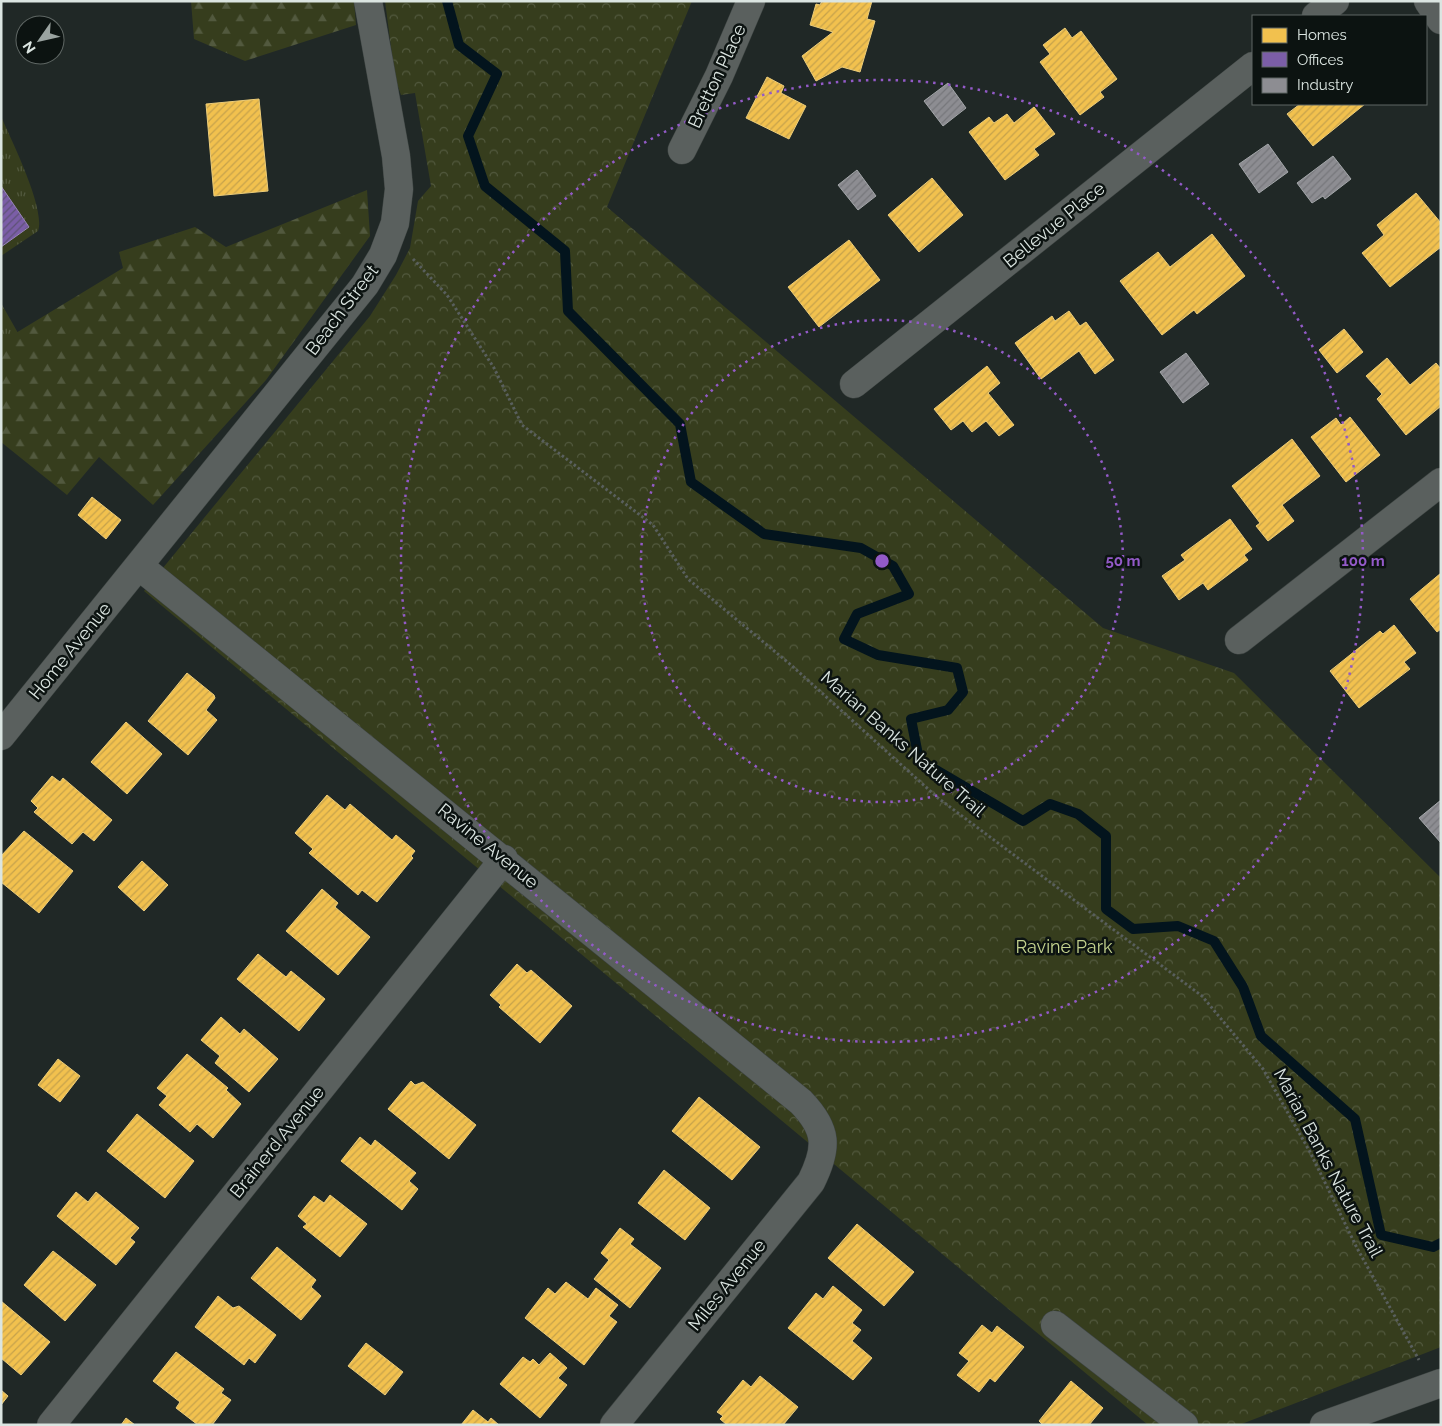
<svg xmlns="http://www.w3.org/2000/svg" width="1442" height="1426" font-family="Raleway,sans-serif">
<defs>
<pattern id="grass-tufts" width="24" height="20" patternUnits="userSpaceOnUse" patternTransform="scale(1.25)"><rect width="24" height="20" fill="#363d1d"/><path d="M3 7l-1-3M5 7V3M7 7l1-3M15 17l-1-3M17 17v-4M19 17l1-3" fill="none" stroke="#52593e"/></pattern>
<pattern id="forest-firs" width="22" height="20" patternUnits="userSpaceOnUse" patternTransform="scale(1.25)"><rect width="22" height="20" fill="#363d1d"/><path d="M5 1l3.5 6h-7zM16 11l3.5 6h-7z" fill="#52593e"/></pattern>
<pattern id="park-crowns" width="20" height="18" patternUnits="userSpaceOnUse" patternTransform="scale(1.25)"><rect width="20" height="18" fill="#363d1d"/><path d="M2 6a3 3 0 1 1 6 0M12 15a3 3 0 1 1 6 0" fill="none" stroke="#52593e"/></pattern>
<pattern id="homes-hatch" width="6" height="6" patternUnits="userSpaceOnUse" patternTransform="scale(1.25)"><rect width="6" height="6" fill="#f2c14e"/><path d="M-1 1l2-2M0 6l6-6M5 7l2-2" fill="none" stroke="#c6a24c"/></pattern>
<pattern id="offices-hatch" width="6" height="6" patternUnits="userSpaceOnUse" patternTransform="scale(1.25)"><rect width="6" height="6" fill="#7b5ea7"/><path d="M-1 1l2-2M0 6l6-6M5 7l2-2" fill="none" stroke="#5e5276"/></pattern>
<pattern id="industry-hatch" width="6" height="6" patternUnits="userSpaceOnUse" patternTransform="scale(1.25)"><rect width="6" height="6" fill="#8d8d92"/><path d="M-1 1l2-2M0 6l6-6M5 7l2-2" fill="none" stroke="#76777b"/></pattern>
</defs>
<rect width="100%" height="100%" fill="#202826"/>
<!-- grass -->
<path fill="url(#grass-tufts)" d="M1 116C11 140 46 209 38 231L1 256V247L29 227 1 186Z
M1 303 18 333 1 343Z"/>
<!-- forest -->
<path fill="url(#forest-firs)" d="M191 1H354L356 25 245 61 194 39Z
M367 190 370 236 266 380 153 505 99 457 67 495 1 442V342L123 268 119 252 195 227 226 247Z"/>
<!-- park -->
<path fill="url(#park-crowns)" d="M385 1H692L607 207 1103 628 1234 673 1441 878V1347L1239 1425H1148L144 591 370 316 396 275 410 248 418 201 431 186 415 93 401 95 395 78Z"/>
<!-- homes -->
<path fill="url(#homes-hatch)" stroke="#ebcc7a" d="M822 1H872L867 19 875 21 860 72 842 67 816 81 802 56 833 32 810 25 816 4 820 5Z
M1065 28 1072 38 1081 31 1117 79 1100 92 1104 97 1080 115 1040 62 1050 54 1043 45Z
M767 77 784 86 781 93 806 106 789 139 746 118Z
M259 99 268 191 214 196 206 104Z
M1300 104H1365L1313 146 1287 114Z
M1034 107 1055 134 1034 149 1039 155 1005 180 969 132 989 117 994 123 1007 114 1014 123Z
M932 178 963 215 919 252 888 215Z
M1416 193 1441 223V247L1390 287 1362 253 1384 235 1377 225Z
M1212 234 1245 276 1197 314 1194 310 1162 335 1120 281 1158 252 1170 267Z
M849 240 880 280 819 327 788 287Z
M1069 311 1080 326 1086 322 1114 360 1095 374 1079 351 1041 379 1015 343 1052 316 1055 321Z
M1344 329 1363 352 1337 373 1319 350Z
M1387 358 1410 385 1436 363 1441 369V406L1406 435 1377 399 1382 394 1366 376Z
M987 366 1000 383 988 393 1014 425 999 436 986 421 972 432 963 421 951 430 934 409Z
M1350 417 1380 455 1346 482 1311 437 1336 418 1341 425Z
M1292 439 1320 476 1282 505 1294 521 1268 541 1256 526 1260 523 1232 486Z
M92 497 121 520 106 539 78 515Z
M1230 519 1252 549 1244 555 1248 560 1208 590 1203 583 1179 600 1162 576 1185 560 1181 555Z
M1441 573V629L1437 632 1410 599Z
M1394 625 1416 653 1404 662 1410 669 1359 708 1330 671 1380 631 1383 634Z
M187 673 214 695 215 698 206 710 217 720 188 755 148 721Z
M126 722 162 754 127 794 91 762Z
M52 776 60 782 63 778 112 820 94 841 83 832 72 844 34 812 38 808 31 801Z
M327 795 345 810 350 804 392 840 396 835 415 851 411 856 413 858 377 902 362 890 358 895 309 853 313 849 295 833Z
M24 831 73 871 39 913 1 882V856Z
M142 861 168 885 144 911 118 887Z
M322 889 338 903 335 907 370 937 338 975 286 931Z
M258 954 286 977 291 971 325 999 299 1031 237 979Z
M517 964 527 973 531 970 572 1006 540 1043 499 1007 501 1005 490 995Z
M221 1017 240 1034 244 1029 278 1059 249 1092 215 1063 220 1056 201 1040Z
M187 1054 228 1088 226 1090 241 1104 213 1138 197 1124 190 1132 159 1105 167 1096 157 1088Z
M58 1059 80 1076 60 1102 38 1085Z
M411 1081 415 1085 423 1082 476 1125 449 1159 388 1109Z
M699 1097 760 1147 732 1180 672 1131Z
M137 1114 194 1161 165 1198 107 1151Z
M360 1137 371 1146 375 1140 416 1173 409 1181 418 1189 402 1210 341 1161Z
M664 1170 710 1208 685 1240 638 1203Z
M76 1192 88 1202 96 1192 139 1228 130 1238 135 1242 116 1265 57 1216Z
M330 1195 367 1224 340 1257 303 1227 307 1224 298 1216 314 1196 324 1203Z
M857 1224 914 1272 884 1306 828 1258Z
M620 1228 634 1239 630 1244 661 1268 630 1308 594 1279 609 1260 601 1253Z
M277 1247 316 1280 311 1287 321 1296 301 1320 251 1278Z
M53 1251 96 1285 65 1321 24 1285Z
M566 1282 588 1299 596 1288 618 1305 609 1316 617 1322 584 1365 525 1318 548 1288 555 1294Z
M833 1286 862 1310 852 1323 861 1330 852 1341 872 1358 853 1380 788 1328 816 1293 823 1299Z
M218 1296 233 1308 239 1306 276 1335 255 1363 249 1358 244 1365 195 1327Z
M1 1301 50 1342 21 1375 1 1358Z
M982 1325 992 1333 997 1326 1024 1347 995 1382 990 1378 979 1392 957 1375 969 1361 959 1353Z
M366 1343 403 1372 385 1395 348 1366Z
M176 1352 224 1389 221 1393 231 1400 212 1425H198L176 1408 180 1402 153 1381Z
M550 1353 567 1368 558 1378 567 1385 540 1418 500 1384 523 1357 530 1362 533 1359 539 1365Z
M760 1376 798 1407 783 1425H727L720 1419 723 1416 717 1412 743 1380 751 1387Z
M1071 1381 1103 1408 1089 1425H1043L1039 1421Z
M1 1390 8 1396 1 1405Z
M473 1410 488 1422 491 1418 499 1425H461Z
M126 1418 135 1425H121Z"/>
<!-- offices -->
<path fill="url(#offices-hatch)" stroke="#9886b8" d="M1 186 29 227 1 247Z"/>
<!-- industry -->
<path fill="url(#industry-hatch)" stroke="#a4a7aa" d="M948 83 966 108 943 126 924 101Z
M1268 144 1288 172 1259 193 1239 164Z
M1333 156 1351 179 1325 199 1323 196 1312 203 1297 183Z
M857 170 876 196 858 210 838 185Z
M1186 353 1209 384 1183 403 1160 372Z
M1441 800V843L1419 818Z"/>
<g fill="none" stroke-linecap="round" stroke-linejoin="round">
<!-- stream -->
<path stroke="#03141d" stroke-width="10" d="M447 1 459 45 497 74 468 136 485 186 565 251 568 311 680 424 691 482 764 534 861 548 893 566 909 594 857 614 844 639 878 655 957 668 963 692 948 710 911 719 919 760 1023 821 1050 804 1078 814 1106 836V909L1133 929 1178 926 1214 941 1243 987 1261 1036 1355 1119 1381 1235 1433 1247 1441 1243"/>
<defs>
<path id="minor" d="M1316 16 1335 1
M682 150 719 76 751 1
M854 384 1253 66
M139 566 801 1102C828 1130 828 1148 811 1182L614 1425
M1239 640 1441 482
M1 736 365 285 383 255 395 223 399 189 396 156 368 1
M1055 1325 1184 1425
M51 1425 504 859"/>
<path id="tertiary" d="M1428 1 1441 20
M1324 1425 1441 1383"/>
</defs>
<!-- minor casing -->
<use href="#minor" stroke="#3c4341" stroke-width="29"/>
<!-- tertiary casing -->
<use href="#tertiary" stroke="#3c4341" stroke-width="29"/>
<!-- path -->
<path stroke="#595f5d" stroke-width="3" stroke-dasharray="2.5 2.5" stroke-linecap="butt" d="M413 259 447 295 494 368 522 425 653 525 688 579 791 665 938 798 1202 996 1263 1069 1310 1152 1357 1248 1419 1360"/>
<!-- minor -->
<use href="#minor" stroke="#5a605e" stroke-width="28"/>
<!-- tertiary -->
<use href="#tertiary" stroke="#5a605e" stroke-width="28"/>
</g>
<!-- distance rings -->
<g fill="none" stroke="#935ac8" stroke-width="2.5" stroke-dasharray="2.5 5">
<circle cx="882" cy="561" r="241"/>
<circle cx="882" cy="561" r="481"/>
</g>
<g text-anchor="middle" stroke-width="5" stroke-linejoin="round" paint-order="stroke">
<!-- street labels -->
<g font-size="18" fill="#dbe5e1" stroke="#0c1311">
<text transform="translate(717 76) rotate(-65)" y="6">Bretton Place</text>
<text transform="translate(1054 225) rotate(-39)" y="6">Bellevue Place</text>
<text transform="translate(342 310) rotate(-53)" y="6">Beach Street</text>
<text transform="translate(70 651) rotate(-51)" y="6">Home Avenue</text>
<text transform="translate(903 744) rotate(41)" y="6">Marian Banks Nature Trail</text>
<text transform="translate(488 846) rotate(39)" y="6">Ravine Avenue</text>
<text transform="translate(277 1142) rotate(-51)" y="6">Brainerd Avenue</text>
<text transform="translate(1328 1163) rotate(62)" y="6">Marian Banks Nature Trail</text>
<text transform="translate(727 1285) rotate(-51)" y="6">Miles Avenue</text>
</g>
<!-- park labels -->
<g font-size="18" fill="#c4d38e" stroke="#0c1311">
<text x="1064" y="953">Ravine Park</text>
</g>
</g>
<circle cx="882" cy="561" r="8" fill="#935ac8" stroke="#0c1311" stroke-width="2.5"/>
<g font-size="15" text-anchor="middle" font-weight="bold" fill="#935ac8" stroke="#0c1311" stroke-width="5" stroke-linejoin="round" paint-order="stroke">
<text x="1123" y="566">50 m</text>
<text x="1363" y="566">100 m</text>
</g>
<!-- border -->
<rect width="1442" height="1426" fill="none" stroke="#dbe5e1" stroke-width="5"/>
<!-- legend -->
<rect x="1252" y="15" width="175" height="90" fill="#0c1311" stroke="#5f6764"/>
<rect x="1262" y="28" width="25" height="15" fill="#f2c14e" stroke="#5f6764"/>
<text x="1297" y="40" font-size="15" fill="#dbe5e1">Homes</text>
<rect x="1262" y="52" width="25" height="15" fill="#7b5ea7" stroke="#5f6764"/>
<text x="1297" y="65" font-size="15" fill="#dbe5e1">Offices</text>
<rect x="1262" y="78" width="25" height="15" fill="#8d8d92" stroke="#5f6764"/>
<text x="1297" y="90" font-size="15" fill="#dbe5e1">Industry</text>
<!-- north arrow -->
<g transform="translate(40 40) rotate(236)"><circle r="24" fill="#0c1311" stroke="#5f6764"/>
<path d="M0-4L9 19L0 12L-9 19Z" fill="#9aa3a0"/>
<text y="-8" font-size="14" font-weight="bold" text-anchor="middle" fill="#dbe5e1">N</text>
</g>
</svg>
